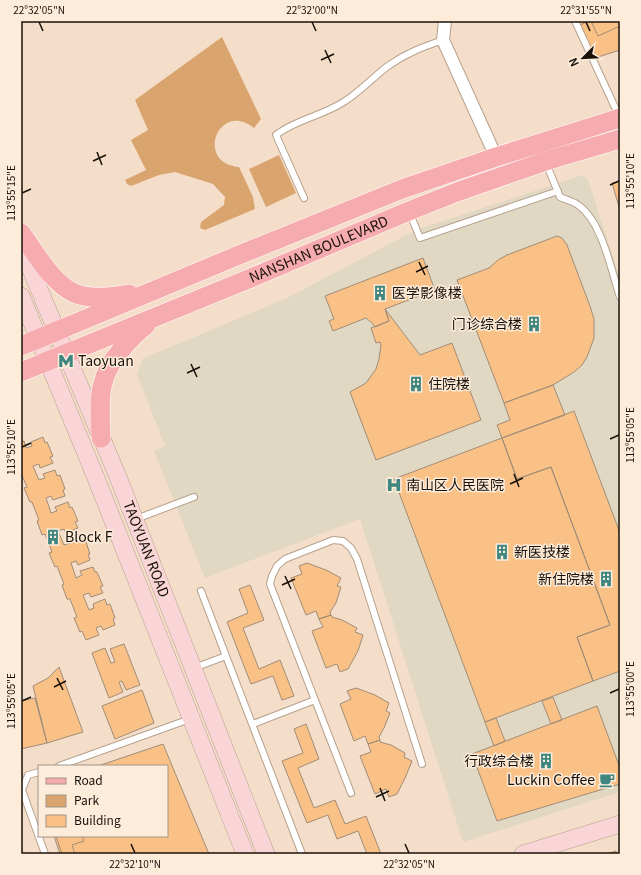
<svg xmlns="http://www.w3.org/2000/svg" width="641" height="875" font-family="Georgia,'Noto Sans SC',serif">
<rect width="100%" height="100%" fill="#f4dec9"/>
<!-- medical -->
<path fill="#e1d8c3" d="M583 175 588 180 620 278V792L463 842 360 519 205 578 154 451 165 446 137 375 142 359 287 298 416 230Z"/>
<!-- green -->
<path fill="#d9a46e" d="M222 37 261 119 254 128C219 100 194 163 239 167L253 197 255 209 205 230 200 228 201 222 224 205 225 197 213 184 175 172 159 175 131 186 127 184 125 180 146 170 131 140 148 130 135 100Z
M279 155 296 193 266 207 249 169Z"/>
<!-- building -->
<path fill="#fac187" stroke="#a08c78" d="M578 21H620V50L595 58Z
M578 21H589L580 25Z
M591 21H620V26L598 36Z
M620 181V210L612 183Z
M557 236 562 238 567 245 590 306 594 319V338L587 357 582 365 574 372 553 385 504 403 457 280 489 268 498 260 507 255Z
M423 258 435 290 385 309 389 321 375 327 372 323 366 318 333 331 329 321 334 319 325 296Z
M385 309 420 355 452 343 481 420 376 460 350 392 366 383 376 369 379 359 381 345 380 342 376 343 371 328 389 321Z
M553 385 565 415 502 438 497 425 510 420 504 403Z
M574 411 620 533V671L593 681 577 637 610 625 551 467 517 479 502 438Z
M43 437 45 443 47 442 53 456 50 457 53 463 40 468 39 464 33 466 39 480 45 478 43 474 55 470 57 476 60 475 65 489 63 490 65 496 53 500 51 496 46 498 51 513 57 511 55 507 68 502 70 508 72 507 78 521 75 522 78 528 66 533 64 529 58 531 64 545 70 543 68 539 80 534 82 540 85 539 90 554H88L90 560 78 565 76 561 71 563 76 578 82 575 80 571 93 567 95 572H97L103 586 100 587 103 593 91 597 89 593 83 595 89 610 94 608 93 604 105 599 107 605 110 604 115 618 113 619 115 625 103 630 101 626 96 628 99 635 86 640 82 631 80 632 74 618 77 617 70 599H67L62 585 64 584 57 566 55 567 49 553 52 552 45 534 42 535 37 521 39 520 32 502H30L24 488 27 487 21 473V442L24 441 26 448 32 446 31 442Z
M502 438 517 479 551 467 610 625 577 637 593 681 485 722 394 479Z
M307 563 326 570 341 578 337 586 341 587 336 603 330 612 331 615 319 619 316 611 306 615 291 578 302 574 299 566Z
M250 585 264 620 243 628 259 669 280 660 294 696 282 700 273 676 251 684 227 622 248 613 239 589Z
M331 615 332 617 342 620 357 628 355 632 363 635 358 651 348 669 340 672 337 664 326 668 312 631 323 627 319 619Z
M124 644 140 685 126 690 122 681 119 682 123 692 109 698 92 653 105 648 111 663 115 662 110 649Z
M59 667 83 732 47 743 33 686 48 678Z
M356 688 375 695 389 703 386 711 390 713 384 728 379 737 380 740 368 744 365 736 354 741 340 704 351 699 347 691Z
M142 690 154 723 115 739 102 706Z
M553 697 562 720 551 724 542 701Z
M35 698 47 743 21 749V701Z
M597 706 620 768V784L497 821 472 754Z
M496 718 505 741 494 746 485 722Z
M306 724 319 759 298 768 314 808 335 800 345 824 366 816 381 854H367L358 831 337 839 328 815 307 823 282 761 303 753 294 729Z
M380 740V742L391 745 405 753 404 757 412 761 406 776 397 794 389 797 386 789 375 794 360 756 371 752 368 744Z
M163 744 209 854H60L54 836H167V766H98Z
M56 836H82L84 841 72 845 75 854H62Z
M616 851 617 854H606Z"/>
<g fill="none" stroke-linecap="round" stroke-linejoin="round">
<defs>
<path id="lane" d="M575 21 619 116
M546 163 560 197C566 200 573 201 578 205 602 221 611 270 620 297
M304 198 276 135C295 120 321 116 342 103 359 93 372 78 388 66 406 53 423 47 443 40
M410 214 420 238 558 191
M136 519 194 497
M201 591 302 854
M194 668 226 656
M253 724 315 700
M59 766 190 719
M39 772 28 775 22 790 45 854
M351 793 270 584 272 576 277 566 285 559 333 540 343 541 351 548 357 559 422 764"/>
<path id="street" d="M445 21 443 40 496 157"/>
<g id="secondary">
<path id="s1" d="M21 246 118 477 266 854"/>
<path d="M21 296 96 478 245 854"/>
<path d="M523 854 620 824"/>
</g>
<g id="primary">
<path d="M21 233C35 252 53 284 74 293 91 300 111 297 129 294"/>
<path d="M21 346 239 255 402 189 496 157 620 118"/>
<path id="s2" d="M21 372 251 278 409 211 457 192 546 161 620 139"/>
<path d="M101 438C100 401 96 378 122 349 129 340 137 332 146 325"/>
</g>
</defs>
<!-- lane casing -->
<use href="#lane" stroke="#b6a18d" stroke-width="8"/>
<!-- street casing -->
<use href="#street" stroke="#b6a18d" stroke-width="14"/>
<!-- secondary casing -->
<use href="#secondary" stroke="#b6a18d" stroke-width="18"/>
<!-- primary casing -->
<use href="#primary" stroke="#fff" stroke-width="20"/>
<!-- lane -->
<use href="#lane" stroke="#fff" stroke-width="6"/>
<!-- street -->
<use href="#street" stroke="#fff" stroke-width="12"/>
<!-- secondary -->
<use href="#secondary" stroke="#fad5d7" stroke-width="17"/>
<!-- primary -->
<use href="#primary" stroke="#f6abaf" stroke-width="19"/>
</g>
<!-- ticks -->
<path fill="none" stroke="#181109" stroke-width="1.5" d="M39 22 43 31M312 22 316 31M586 22 590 31M325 50 331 63M321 60 334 54M97 152 102 165M93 161 106 155M610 185 619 181M22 193 31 189M419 262 425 275M416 272 428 266M191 364 197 377M187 373 200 367M610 439 619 435M22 447 31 443M514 474 519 487M510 484 523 478M285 576 291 589M282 585 295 579M57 678 63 690M54 687 66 681M610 693 619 689M22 701 31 697M380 788 385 801M376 797 389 791M131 844 135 853M405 844 409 853"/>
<!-- icons -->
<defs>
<symbol id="building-bare" viewBox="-9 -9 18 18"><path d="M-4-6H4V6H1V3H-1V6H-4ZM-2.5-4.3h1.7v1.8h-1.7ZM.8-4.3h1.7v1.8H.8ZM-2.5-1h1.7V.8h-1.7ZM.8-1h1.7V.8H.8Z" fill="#3f8680" stroke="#feecdb" stroke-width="2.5" paint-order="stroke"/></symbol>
<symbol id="metro-bare" viewBox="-9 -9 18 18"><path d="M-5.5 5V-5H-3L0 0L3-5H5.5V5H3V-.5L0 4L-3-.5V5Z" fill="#3f8680" stroke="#feecdb" stroke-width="2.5" paint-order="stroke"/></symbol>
<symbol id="hospital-bare" viewBox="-9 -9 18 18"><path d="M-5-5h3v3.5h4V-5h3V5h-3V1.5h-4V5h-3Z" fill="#3f8680" stroke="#feecdb" stroke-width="2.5" paint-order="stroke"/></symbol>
<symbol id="cafe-bare" viewBox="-9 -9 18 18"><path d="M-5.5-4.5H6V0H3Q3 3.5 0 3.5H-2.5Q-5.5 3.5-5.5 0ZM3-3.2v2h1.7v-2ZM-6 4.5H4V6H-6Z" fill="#3f8680" stroke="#feecdb" stroke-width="2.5" paint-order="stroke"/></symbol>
</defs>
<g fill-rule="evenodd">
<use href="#building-bare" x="369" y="282" width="22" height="22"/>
<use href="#building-bare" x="523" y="313" width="22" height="22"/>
<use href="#metro-bare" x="55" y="350" width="22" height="22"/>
<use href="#building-bare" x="405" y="373" width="22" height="22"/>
<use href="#hospital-bare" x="383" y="474" width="22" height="22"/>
<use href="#building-bare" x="42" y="526" width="22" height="22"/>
<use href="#building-bare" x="491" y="541" width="22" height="22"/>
<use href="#building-bare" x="595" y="568" width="22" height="22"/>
<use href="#building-bare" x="535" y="750" width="22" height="22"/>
<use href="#cafe-bare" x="596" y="769" width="22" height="22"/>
</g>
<g text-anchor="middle" stroke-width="3" stroke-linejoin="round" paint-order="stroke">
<!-- street labels -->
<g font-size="14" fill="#181109" stroke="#feecdb">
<text dy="5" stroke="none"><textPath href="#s2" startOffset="322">NANSHAN BOULEVARD</textPath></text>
<text dy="5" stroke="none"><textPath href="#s1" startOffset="328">TAOYUAN ROAD</textPath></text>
</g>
<!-- poi labels -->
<g font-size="14" fill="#181109" stroke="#feecdb" text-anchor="start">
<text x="392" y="298">医学影像楼</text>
<text x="522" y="329" text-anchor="end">门诊综合楼</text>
<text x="78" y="366">Taoyuan</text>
<text x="428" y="389">住院楼</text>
<text x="406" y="490">南山区人民医院</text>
<text x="65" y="542">Block F</text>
<text x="514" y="557">新医技楼</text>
<text x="594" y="584" text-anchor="end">新住院楼</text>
<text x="534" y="766" text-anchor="end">行政综合楼</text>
<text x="595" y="785" text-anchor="end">Luckin Coffee</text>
</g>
</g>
<!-- border -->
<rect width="641" height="875" fill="none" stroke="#feecdb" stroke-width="44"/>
<!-- legend -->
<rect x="38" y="765" width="130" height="72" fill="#feecdb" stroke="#a29487"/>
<rect x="46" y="778" width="20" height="6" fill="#f6abaf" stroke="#a29487"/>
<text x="74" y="785" font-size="12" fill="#181109">Road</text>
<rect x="46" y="795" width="20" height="12" fill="#d9a46e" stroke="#a29487"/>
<text x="74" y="805" font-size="12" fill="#181109">Park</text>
<rect x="46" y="815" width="20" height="12" fill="#fac187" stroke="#a29487"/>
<text x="74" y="825" font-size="12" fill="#181109">Building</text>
<!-- north arrow -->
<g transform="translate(583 58) rotate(246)" stroke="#feecdb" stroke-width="3" paint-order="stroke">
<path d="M0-3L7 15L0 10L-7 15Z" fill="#181109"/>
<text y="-6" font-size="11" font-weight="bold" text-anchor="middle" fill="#181109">N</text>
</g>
<rect x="22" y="22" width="597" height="831" fill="none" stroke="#181109" stroke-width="1.5"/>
<g font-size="10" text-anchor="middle" fill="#181109">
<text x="39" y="14">22°32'05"N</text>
<text x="312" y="14">22°32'00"N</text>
<text x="586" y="14">22°31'55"N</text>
<text transform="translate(630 181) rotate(-90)" y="4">113°55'10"E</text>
<text transform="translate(11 193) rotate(-90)" y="4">113°55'15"E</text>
<text transform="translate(630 435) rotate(-90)" y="4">113°55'05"E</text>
<text transform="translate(11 447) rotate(-90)" y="4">113°55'10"E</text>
<text transform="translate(630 689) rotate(-90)" y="4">113°55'00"E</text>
<text transform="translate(11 701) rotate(-90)" y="4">113°55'05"E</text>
<text x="135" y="868">22°32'10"N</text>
<text x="409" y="868">22°32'05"N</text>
</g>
</svg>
